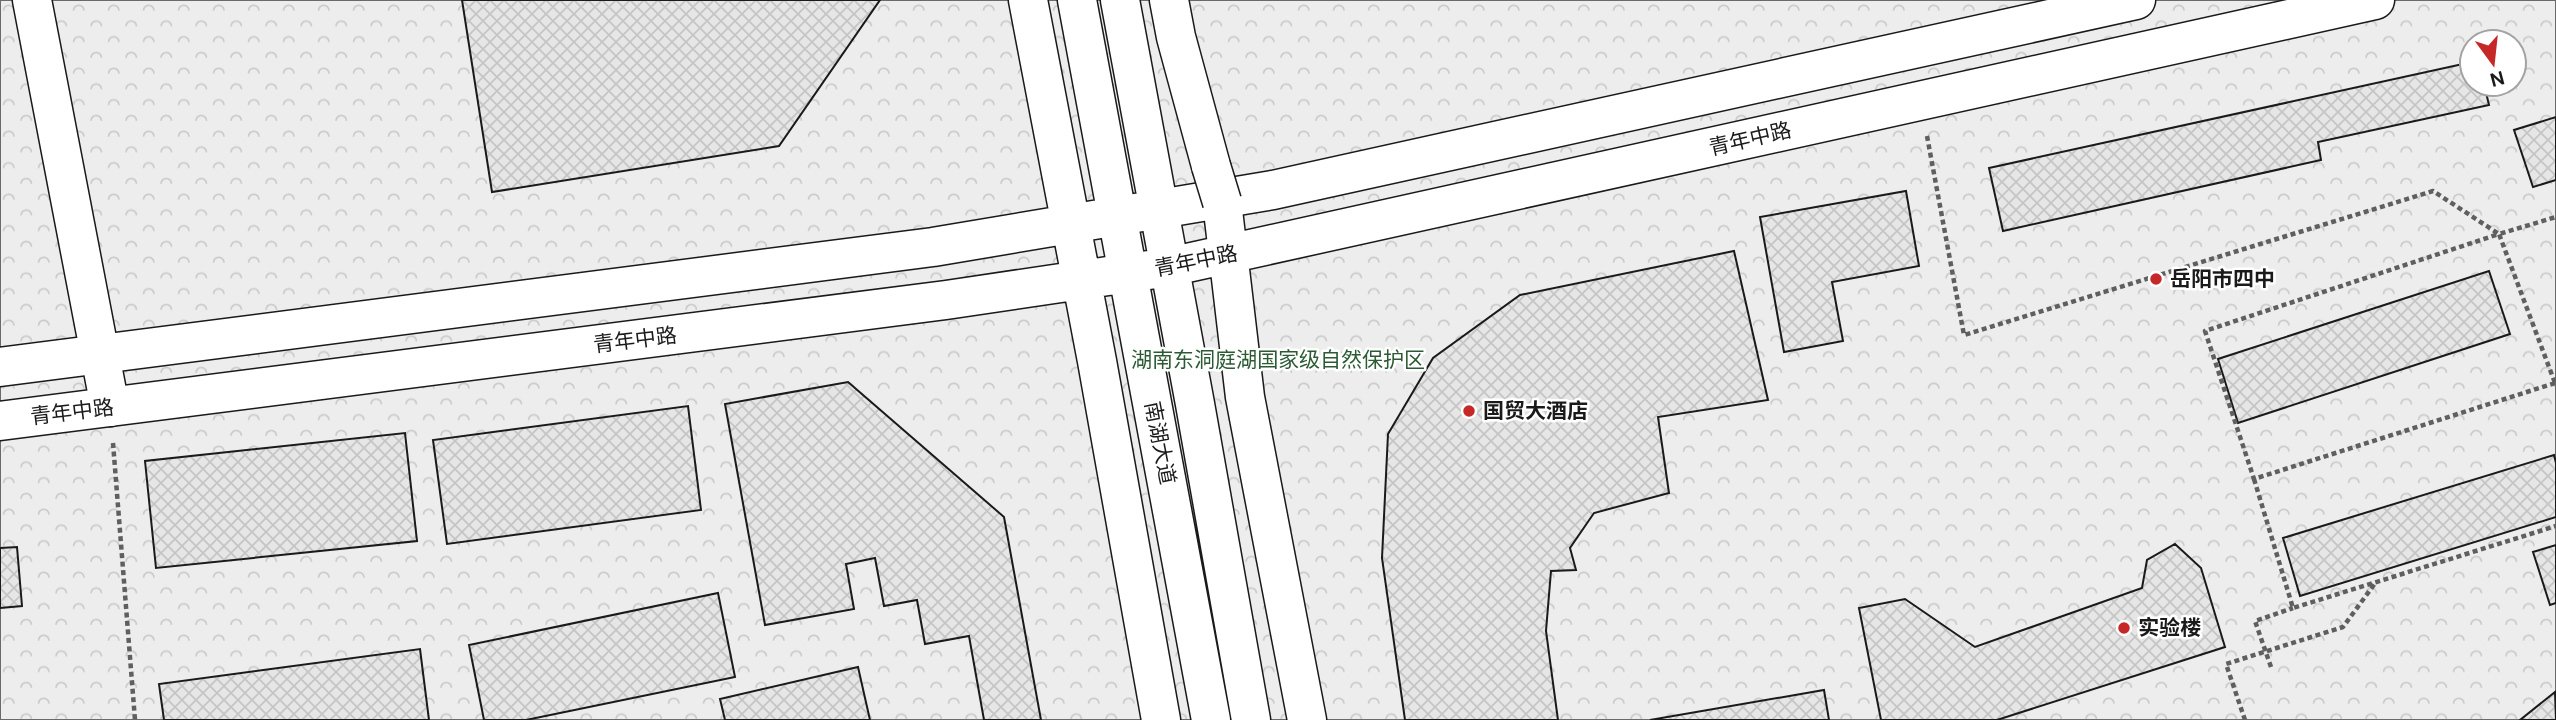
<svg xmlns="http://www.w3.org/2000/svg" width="2556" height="720" font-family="'DM Sans','Noto Sans SC',sans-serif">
<defs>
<pattern id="park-crowns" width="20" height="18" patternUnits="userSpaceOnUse" patternTransform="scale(1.75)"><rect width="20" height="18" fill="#ededed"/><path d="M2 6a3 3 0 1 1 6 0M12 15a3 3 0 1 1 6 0" fill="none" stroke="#cbcbcb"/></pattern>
<pattern id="building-cross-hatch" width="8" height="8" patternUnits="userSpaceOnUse" patternTransform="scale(1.75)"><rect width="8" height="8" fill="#e6e6e6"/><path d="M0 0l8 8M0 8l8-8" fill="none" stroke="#c5c5c5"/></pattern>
</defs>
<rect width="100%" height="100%" fill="#fff"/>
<!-- park -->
<path fill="url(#park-crowns)" stroke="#6a6a6a" stroke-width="2" fill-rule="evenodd" d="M0 0H2556V720H0ZM2472 42H2514V84H2472Z"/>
<!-- building -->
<path fill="url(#building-cross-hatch)" stroke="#1a1a1a" stroke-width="2" d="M462 0H880L779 146 492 192Z
M2472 62V84H2484L2489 105 2318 142 2321 160 2003 231 1989 168Z
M2556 117V180L2533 187 2514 130Z
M1906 191 1919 266 1832 282 1843 341 1784 352 1760 217Z
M1734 251 1768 400 1658 417 1669 493 1594 513 1570 548 1576 570 1551 571 1546 631 1558 720H1405L1382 558 1388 434 1433 358 1520 295Z
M2489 271 2510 334 2238 423 2218 359Z
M848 382 1004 517 1041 720H984L969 636 925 644 917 600 884 606 875 558 846 564 854 609 765 625 725 404Z
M688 406 701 510 447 544 433 440Z
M405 433 417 541 156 568 145 461Z
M2554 455 2556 463V517L2300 596 2283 538Z
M2175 544 2201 568 2225 647 1997 720H1881L1859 608 1905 599 1975 647 2142 588 2147 560Z
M2556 545V603L2550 605 2533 552Z
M17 547 22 606 0 608V548Z
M718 593 735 677 526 720H484L469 645Z
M420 649 429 720H164L159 684Z
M858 667 870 720H725L720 699Z
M1824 690 1829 720H1650Z
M2555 692 2556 720H2520Z"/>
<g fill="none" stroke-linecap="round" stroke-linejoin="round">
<defs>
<path id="minor" d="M32 0 110 407"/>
<path id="major" d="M1028 0 1097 361 1161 720
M1077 0 1211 720
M1120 0 1195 404 1251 720
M1169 0 1176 37 1211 166
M1222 202 1245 397 1307 720
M0 367 933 247 1273 190 2136 0
M0 421 946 300 1169 267 2375 0"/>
</defs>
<!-- minor casing -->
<use href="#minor" stroke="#1a1a1a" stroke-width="41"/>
<!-- major casing -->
<use href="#major" stroke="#1a1a1a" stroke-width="41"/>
<!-- path -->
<path stroke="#5f5f5f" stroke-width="4.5" stroke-dasharray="5 3.5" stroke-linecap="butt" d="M1927 136 1964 335 2433 191 2499 234 2556 217
M2555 383 2254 479 2205 331 2499 234 2555 383 2556 386
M113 443 135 720
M2254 479 2293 608 2556 526
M2271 667 2255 621 2293 608
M2245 720 2226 664 2343 627 2376 582"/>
<!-- minor -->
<use href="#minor" stroke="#fff" stroke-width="38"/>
<!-- major -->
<use href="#major" stroke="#fff" stroke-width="38"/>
<defs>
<path id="major-bridge" d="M1211 166 1222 202"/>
</defs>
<!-- major-bridge casing -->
<use href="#major-bridge" stroke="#1a1a1a" stroke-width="41" stroke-linecap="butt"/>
<!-- major-bridge -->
<use href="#major-bridge" stroke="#fff" stroke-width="38"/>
</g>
<!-- markers -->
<g fill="#c62828" stroke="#fff" stroke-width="2.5">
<circle cx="2156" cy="279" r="7"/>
<circle cx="1469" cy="411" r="7"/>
<circle cx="2124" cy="628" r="7"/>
</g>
<g text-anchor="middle" stroke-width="5" stroke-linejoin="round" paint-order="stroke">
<!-- street labels -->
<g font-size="21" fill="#1a1a1a" stroke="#fff">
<text transform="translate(1750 139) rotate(-13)" y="7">青年中路</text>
<text transform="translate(1196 261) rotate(-11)" y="7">青年中路</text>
<text transform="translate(635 340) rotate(-7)" y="7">青年中路</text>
<text transform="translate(72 412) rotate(-7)" y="7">青年中路</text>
<text transform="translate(1160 443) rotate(79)" y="7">南湖大道</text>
</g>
<!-- poi labels -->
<g font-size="21" font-weight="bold" fill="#1a1a1a" stroke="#fff" text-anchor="start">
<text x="2170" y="286">岳阳市四中</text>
<text x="1483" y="418">国贸大酒店</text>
<text x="2138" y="635">实验楼</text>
</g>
<!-- park labels -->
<g font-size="21" fill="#2b5a34" stroke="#fff">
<text x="1278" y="367">湖南东洞庭湖国家级自然保护区</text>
</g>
</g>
<!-- north arrow -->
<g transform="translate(2493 63) rotate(165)"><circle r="33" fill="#ffffff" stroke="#a3a3a3" stroke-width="2"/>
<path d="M0-5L12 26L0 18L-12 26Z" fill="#c62828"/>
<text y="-10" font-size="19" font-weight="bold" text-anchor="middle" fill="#1a1a1a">N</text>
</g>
</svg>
